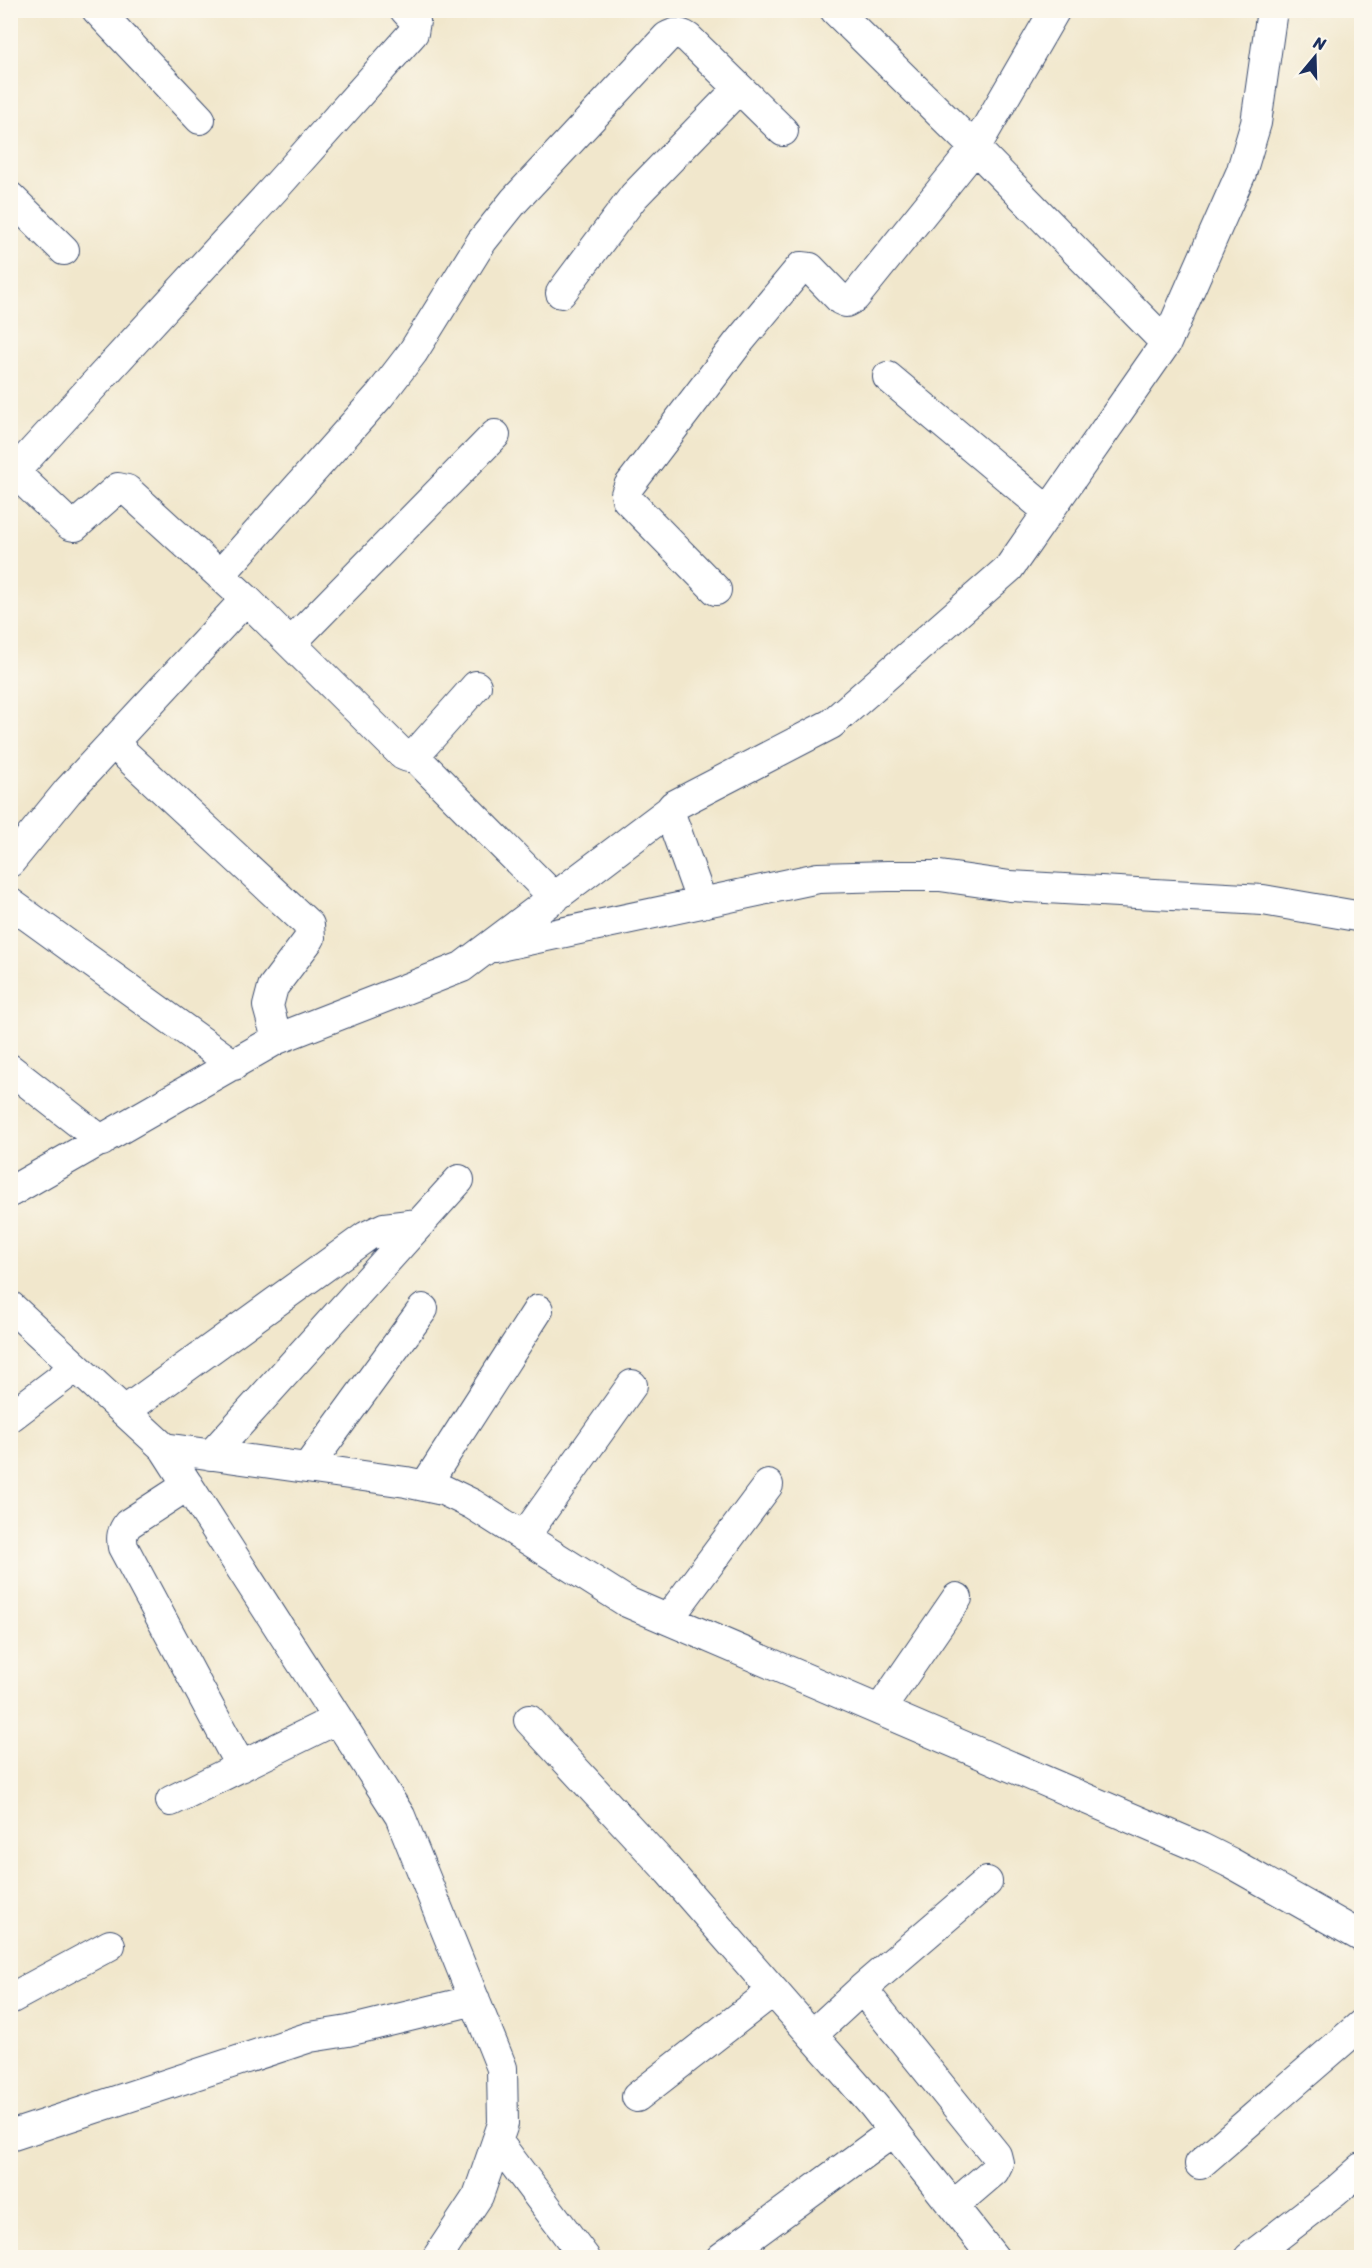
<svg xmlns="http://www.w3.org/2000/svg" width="1372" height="2268" font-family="Sriracha,sans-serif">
<rect width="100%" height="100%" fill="#fbf7ec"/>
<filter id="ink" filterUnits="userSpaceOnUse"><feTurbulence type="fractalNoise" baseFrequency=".0167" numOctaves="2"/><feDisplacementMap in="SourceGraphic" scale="12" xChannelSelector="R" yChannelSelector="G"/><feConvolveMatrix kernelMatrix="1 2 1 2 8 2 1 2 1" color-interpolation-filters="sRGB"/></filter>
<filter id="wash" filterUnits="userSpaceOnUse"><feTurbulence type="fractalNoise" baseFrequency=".008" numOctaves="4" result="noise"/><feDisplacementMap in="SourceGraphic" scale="24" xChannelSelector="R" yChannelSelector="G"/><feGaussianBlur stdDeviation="1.35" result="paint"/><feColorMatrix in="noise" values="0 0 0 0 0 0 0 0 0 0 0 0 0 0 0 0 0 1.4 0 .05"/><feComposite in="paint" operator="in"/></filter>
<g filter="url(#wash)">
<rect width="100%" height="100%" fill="#f1e7cc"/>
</g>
<g filter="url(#ink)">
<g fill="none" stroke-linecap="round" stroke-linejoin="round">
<defs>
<path id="minor" d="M97 10 200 119
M835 10 975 148 1166 343
M10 197 64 250
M561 293 634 196 739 88
M888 377 1049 512
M10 468 70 525 75 526 118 488 127 490 246 599 403 755 408 757 414 756 476 686
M14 472 275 188 413 33 415 21 405 10
M220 575 380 395 413 352 482 241 514 201 667 37C675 32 680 33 688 38L783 131
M716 590 627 499 626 494 629 486 738 343 801 267 810 268 841 300 846 302 855 297 975 148 1055 10
M291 643 495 435
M113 743 309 925 310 938 273 987 268 1006 277 1039
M414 756 555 898
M669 811 702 903
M10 862 68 791 246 599
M10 903 234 1065
M495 947 818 878 888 876H940L1010 886 1263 900 1362 917
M10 1069 102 1141
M10 1192 277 1039 462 967 669 811 673 806 831 724 1009 568 1166 343 1241 173 1256 123 1272 10
M10 1306 164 1448 400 1816 502 2068 503 2124 478 2196 437 2258
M125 1411 367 1236 384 1228 418 1224
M10 1417 76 1367
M164 1448 406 1482 443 1490 472 1504 627 1602 1201 1848 1231 1863 1362 1937
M211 1455 459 1180
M307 1468 423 1309
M188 1485 128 1524C122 1532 121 1537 123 1547L241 1767
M425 1486 538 1310
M524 1537 632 1385
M668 1619 768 1485
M880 1710 957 1598
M529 1720 666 1868 874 2106 994 2258
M171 1801 337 1719
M862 1989 996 2155 998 2163 994 2171 953 2206
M10 1999 110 1945
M812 2035 862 1989 987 1882
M637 2097 773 1991
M10 2136 310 2037 348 2031 475 2000
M497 2141 585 2258
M1200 2164 1362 2024
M721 2258 894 2131
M1249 2258 1336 2191 1362 2168"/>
</defs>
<!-- minor casing -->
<use href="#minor" stroke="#3b4b6e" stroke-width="32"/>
<!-- minor -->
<use href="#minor" stroke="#fff" stroke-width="30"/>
</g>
</g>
<!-- margin -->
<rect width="1372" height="2268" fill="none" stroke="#fbf7ec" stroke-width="36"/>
<!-- north arrow -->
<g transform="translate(1315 57) rotate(19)" stroke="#fbf7ec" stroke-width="4.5" paint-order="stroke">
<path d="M0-4.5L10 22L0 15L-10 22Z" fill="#1b2f5e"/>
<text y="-9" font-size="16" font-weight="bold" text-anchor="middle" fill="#1b2f5e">N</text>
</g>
</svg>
